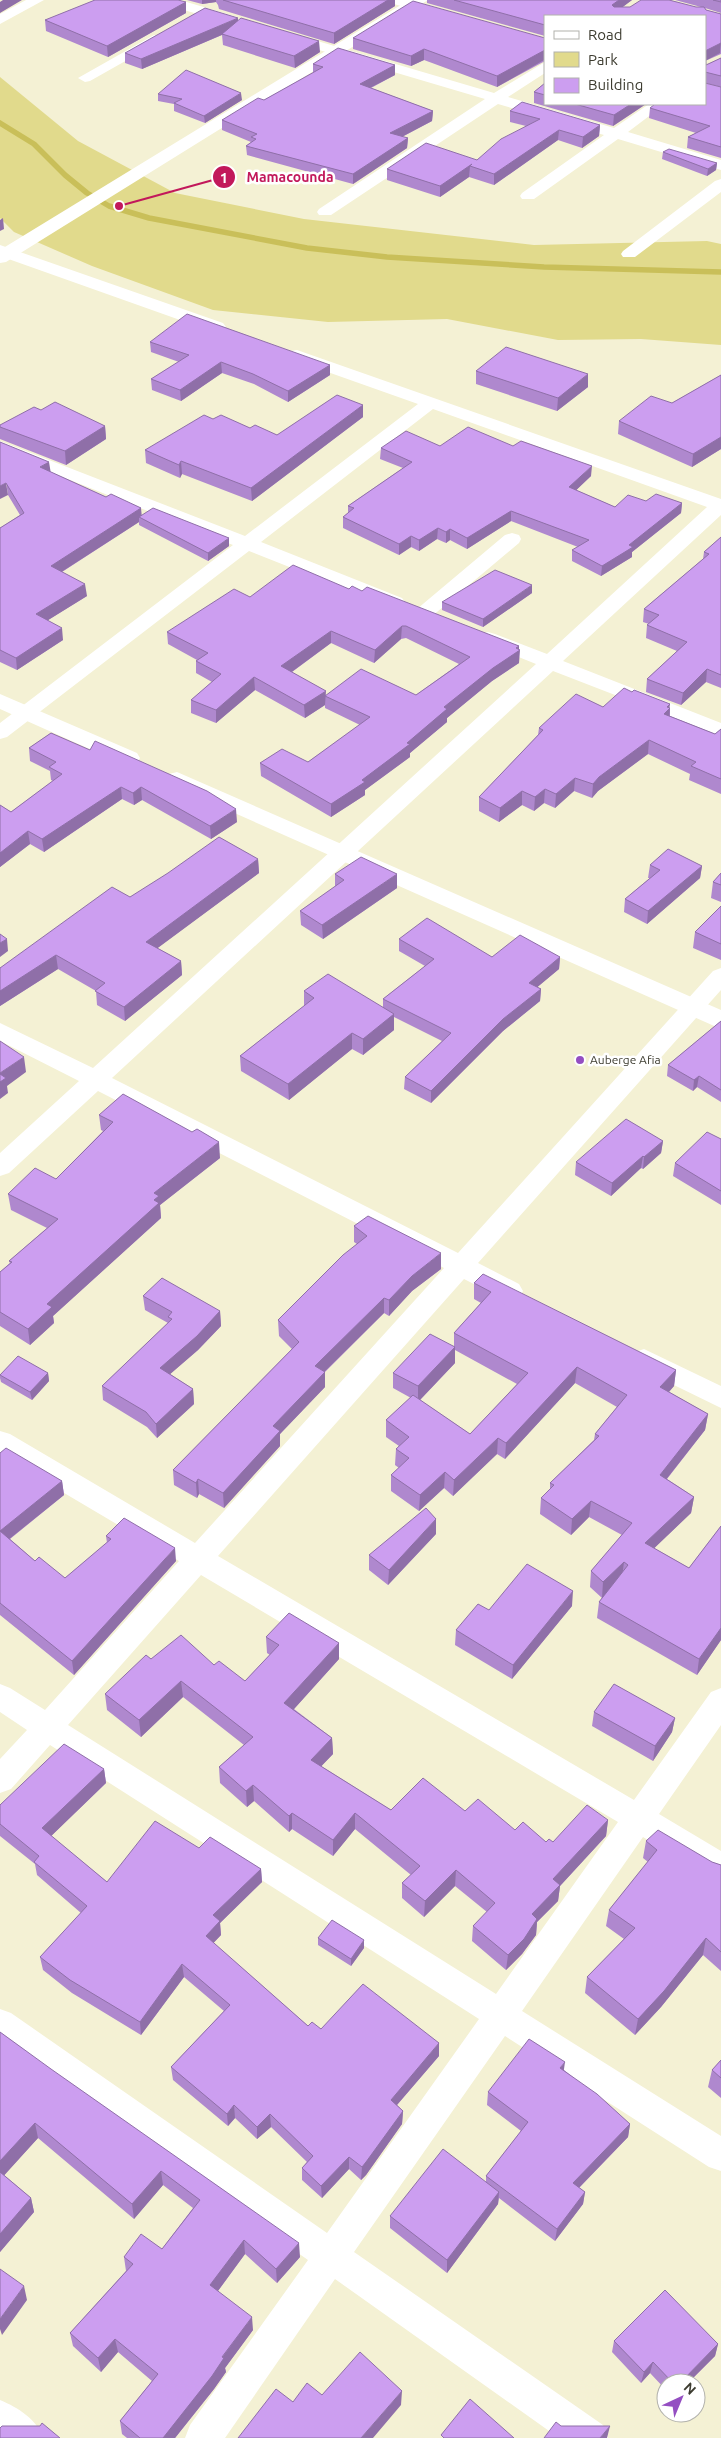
<svg xmlns="http://www.w3.org/2000/svg" width="721" height="2438" font-family="Ubuntu,sans-serif">
<rect width="100%" height="100%" fill="#f4f1d4"/>
<!-- green -->
<path fill="#e1da8c" d="M0 77 78 141 175 193 304 219 534 245 707 241 721 244V345L641 339 558 340 447 319 328 322 213 310 92 266 14 232 0 218Z"/>
<g fill="none" stroke-linecap="round" stroke-linejoin="round">
<!-- stream -->
<path stroke="#c9bf59" stroke-width="5.5" d="M0 123 34 144 65 175 87 193 109 206 149 218 307 248 387 257 544 267 721 272"/>
<!-- street -->
<path fill="#fff" fill-rule="evenodd" d="M26 0H44L0 24V14Z
M158 0H180L237 17 239 20 232 24 160 3Z
M388 0H411L443 9 445 12 438 16 390 3Z
M287 32 494 93 545 62V73L508 97 614 128 649 104H665L628 132 721 160V170L618 139 534 199H522L520 196 522 193 604 135 498 104 331 215H319L317 212 319 209 485 99 282 39 280 36Z
M154 35 159 36 161 39 159 42 90 81 85 82 78 78Z
M721 179V192L635 257H623L621 254 623 251 715 181Z
M0 245 223 323 226 327 223 331H211L0 256Z
M297 350 721 499V515L563 661 721 723V736L553 671 112 1078 458 1253 713 971 721 968V990L478 1263 519 1284 523 1291 519 1298C501 1303 481 1287 464 1279L218 1556 634 1800 711 1692 721 1688V1725L659 1814 721 1851V1881L710 1877 643 1837 522 2011 721 2136V2171L709 2167 505 2036 354 2252 603 2425 608 2438H559L335 2279 225 2438H185L190 2425 308 2260 0 2043V2009L11 2013 327 2233 479 2019 50 1745 11 1789 0 1793V1759L27 1730 0 1712V1684L10 1688 45 1710 179 1561 0 1455V1431L10 1434 195 1543 444 1268 98 1091 9 1173 0 1176V1153L79 1081 0 1041V1023L93 1068 536 664 481 642 478 638 481 634 488 632 495 634 547 654 707 507 433 409 261 542 402 598 405 602 402 606 395 608 388 606 249 551 7 737 0 739V723L233 545 0 452V441L245 536 418 404 291 359 288 355 291 351ZM201 1575 618 1822 496 1994 68 1725Z
M512 533 519 535 521 539 519 543 431 617 424 619 417 617 414 613 417 609 505 535Z
M644 1349 721 1386V1408L635 1366 631 1359 635 1352Z
M0 2400C19 2408 36 2419 44 2438H0Z"/>
<!-- secondary -->
<path fill="#fff" fill-rule="evenodd" d="M409 0H428L6 262 0 263V250Z
M0 694 137 753 140 758 137 763 129 765 121 763 0 709Z
M177 772 721 1010V1029L169 784 165 779 169 774Z"/>
</g>
<!-- wall -->
<path fill="#af88ce" fill-rule="evenodd" d="M187 0H395V6L334 44 219 9 218 5 216 2 202 4Z
M427 0H632L622 7H701L675 0H721V13L705 8 706 10 721 14V54L705 61 706 65 721 58V87L705 83V16H545V36L427 3Z
M186 2V13L108 57 46 31 45 20Z
M238 21 320 52 295 68 223 45 222 35 142 69 125 63V53Z
M353 38H545V61L497 87 424 60 411 66 353 49Z
M313 64 395 65V75L371 88 433 111 432 121 402 137 408 138 407 148 353 184 247 155 246 146 251 142 222 130V120L264 100 313 73Z
M545 83V104H646L613 126 534 103V92Z
M721 87V158L687 148 688 137 696 133 649 118 650 108Z
M158 94 242 100 205 123 174 111V104L158 101Z
M510 111 600 125 599 136 582 148 558 140 494 185 469 177 440 197 387 180V169L477 160 526 126 510 122Z
M663 152 717 163 716 170 707 176 662 159Z
M150 342 330 365V375L288 402 254 384 222 373 181 401 152 390 151 379 179 362 151 352Z
M476 371 588 387 557 411 476 384Z
M721 375V449L692 467 618 434 619 421 672 403Z
M363 405V417L252 501 182 474 180 478 146 463 145 450 213 419 277 435Z
M0 425 105 426 106 439 66 465 0 439Z
M0 442 50 472 106 497 141 508V515L229 546 208 561 139 525V522L62 572 87 596 48 620 63 640 17 670 0 662V528L20 515 8 495Z
M440 446H513L591 476 576 490 615 507 646 501 682 503 681 513 632 552V557L601 576 572 561V550L578 547 511 521 467 549 450 540 446 543 437 539 419 551 411 547 399 555 343 528V517L348 513V506L403 468 380 459 381 448Z
M721 537V688L706 682 681 705 646 692 647 679 677 651 646 638 647 625 649 624 643 622 644 609 703 559 704 552Z
M349 589 362 591 519 646V663L492 681 447 718V722L410 753V757L365 790V795L331 817 261 776 260 763 308 762 360 725 325 708V705L305 718 255 690 216 723 191 713V700L212 682 196 673V661L197 660 168 644 167 632 250 597ZM406 638 459 664 416 695H326L292 672 331 643 374 663 401 639Z
M532 593 483 627 442 610V602Z
M632 692 670 704 669 708H670V716L715 734 721 729V794L689 780 690 774 648 754 598 791 592 798 574 791 555 808 544 803 534 811 522 805 499 822 479 811V797L538 735 539 728 603 707Z
M51 733 237 822 211 839 142 800 134 805 122 799 44 852 30 844 0 867V805L11 812 53 781 51 780 50 771 30 761 29 748Z
M258 859 259 873 157 948 181 961 182 975 125 1021 97 1005 96 991 58 969 0 1006V968L130 897Z
M650 865 702 866 700 878 647 924 624 912 625 899 650 878H648Z
M721 873V902L711 898 713 882Z
M335 874 397 888 323 939 301 925 300 911 335 887Z
M721 906V960L693 948 695 932Z
M399 939 492 957H560L559 969 537 987 541 989 540 1001 503 1031 431 1103 404 1089 405 1077 442 1041 394 1017V1030L363 1055 352 1049 289 1100 241 1071 240 1056 304 1006V991L383 1007V999L425 966 399 951Z
M721 1021V1102L697 1087 693 1091 667 1076 668 1065Z
M99 1115 220 1158 160 1205 161 1218 53 1316 54 1323 30 1345 0 1326V1272L10 1263 9 1261 47 1228 11 1210 8 1194 56 1179 103 1131 101 1130Z
M721 1139V1205L673 1176 675 1163Z
M663 1141 661 1153 643 1169 641 1168 611 1196 575 1175 576 1162Z
M354 1226 441 1269 412 1291 389 1316 384 1313 325 1372V1387L280 1434V1446L224 1508 199 1494 197 1498 174 1485 173 1470 292 1349 279 1336 278 1320 357 1244 354 1242Z
M474 1283 676 1370 674 1386 669 1392 708 1414 705 1430 667 1479 694 1497 691 1513 654 1548 689 1568 721 1526V1640L697 1675 597 1618 599 1602 604 1595 602 1598 590 1587 591 1571 622 1535 589 1517 571 1535 540 1514 541 1498 550 1489V1483L594 1440 595 1434 617 1407 575 1383 505 1459 497 1454 453 1496 444 1488 419 1511 391 1491V1475L399 1468 395 1465 396 1449 399 1446 386 1437V1420L411 1398 393 1388V1373L454 1346V1333L481 1303 474 1299ZM455 1350 517 1384 470 1434 420 1400 455 1363Z
M143 1296 220 1311 221 1326 198 1350 170 1374 193 1389 194 1404 157 1438 147 1427 103 1400 102 1386 168 1323 145 1310Z
M48 1373 49 1381 32 1400 1 1382 0 1378V1374Z
M0 1453 62 1481 64 1495 10 1539 35 1561 65 1578 107 1543 106 1536 176 1561 74 1675 0 1615Z
M436 1534 388 1585 369 1570V1555Z
M572 1606 512 1679 455 1645 456 1630Z
M266 1637 339 1659 294 1709 332 1738 333 1754 321 1766 391 1810 465 1811 546 1842H553L608 1820 606 1836 560 1886 558 1901 537 1922 536 1935 522 1954 506 1970 472 1941 473 1926 487 1912 455 1886 424 1917 402 1898V1883L411 1875 355 1829 333 1856 292 1829 289 1832 254 1801 247 1807 220 1783 219 1767 244 1745 183 1697 141 1737 107 1710 105 1694 151 1659 214 1665 245 1681 270 1655 267 1653Z
M594 1712 675 1718 672 1732 653 1761 592 1726Z
M104 1769 106 1783 51 1836 107 1882 199 1848 261 1869 262 1882 220 1923 221 1935 213 1943 308 2026 439 2056 397 2105 403 2111 402 2124 366 2175 361 2180 349 2169 322 2198 302 2180V2168L307 2162 271 2127 257 2139 235 2118 228 2126 173 2080 171 2067 224 2011 184 1977 141 2035 72 1993 43 1970 40 1957 81 1913 37 1875 35 1864 0 1836V1805Z
M646 1841 721 1865V1971L703 1955 661 2007 635 2035 585 1993 587 1977 624 1939 606 1926 609 1910 648 1862 643 1858Z
M318 1938 364 1948 351 1966 318 1945Z
M0 2032 300 2257 277 2283 245 2254 218 2291 253 2330 225 2368 226 2372 214 2389 175 2438H127L122 2434 120 2421 152 2381 118 2352 101 2372 73 2346 70 2333 126 2271 124 2257 162 2249 193 2208 163 2185 134 2219 38 2138 4 2175 31 2198 34 2212 0 2252Z
M721 2060V2098L708 2087 712 2070Z
M564 2070 630 2124 628 2137 579 2188 585 2192 583 2204 555 2241 499 2198 498 2204 447 2273 390 2228V2216L486 2182V2176L521 2131 487 2105 488 2092Z
M614 2341 718 2344 715 2356 688 2383H666V2390L650 2373 641 2383 612 2352Z"/>
<!-- shaded-wall -->
<path fill="#8f6fa8" d="M3 0H22L0 13V2Z
M202 0H216V2L202 4Z
M388 0H395V6L334 44V33Z
M619 0H632L611 16 612 5Z
M186 2V13L108 57 107 46Z
M238 18V28L142 69 141 59Z
M319 41 320 52 295 68 294 56Z
M721 43 720 53 705 61V51Z
M424 49V60L411 66V56Z
M545 50 544 60 497 87V76Z
M395 65V75L360 93V84Z
M241 93 242 100 205 123 204 116Z
M631 104H646L613 126 614 115Z
M433 111 432 121 390 143V133Z
M600 125 599 136 582 148 583 137Z
M559 130 558 140 494 185V174Z
M408 138 407 148 353 184V174Z
M717 163 716 170 707 176 708 169Z
M472 164 470 166 469 177 440 197V186Z
M3 218 4 229 0 231V220Z
M221 362 222 373 181 401 180 390Z
M330 365V375L288 402V391Z
M588 374V387L557 411 558 398Z
M363 405V417L252 501 251 488Z
M105 426 106 439 66 465 65 451Z
M721 437V449L692 467 693 454Z
M181 461 182 474 180 478 179 465Z
M49 462 51 474 40 467Z
M592 466 591 476 568 498 569 487Z
M6 483 8 495 0 499V486Z
M682 503 681 513 632 552V557L601 576 602 566Z
M141 508 142 518 139 517V522L52 578 51 566Z
M511 511V521L467 549V538Z
M438 528 437 539 419 551V540Z
M450 529V540L446 543V532Z
M411 536V547L399 555V544Z
M229 538V546L208 561V553Z
M85 584 87 596 37 627 36 614Z
M532 585V593L483 627V619Z
M402 626 401 639 374 663 375 650Z
M62 628 63 640 17 670 16 658Z
M331 631V643L282 679 281 666Z
M519 646V651L520 650 519 663 492 681 447 718V722L410 753V757L365 790V795L331 817V804L407 743 444 707Z
M707 669 706 682 681 705 683 693Z
M254 677 255 690 216 723V710Z
M326 691 325 705 305 718 304 705Z
M670 704 669 709 670 708 669 722 664 714 667 707Z
M649 740 648 754 598 791 592 798 593 784 599 777Z
M575 778 574 791 555 808 556 794Z
M121 787 122 799 44 852 42 839Z
M141 787 142 800 134 805 133 793Z
M545 789 544 803 534 811 535 797Z
M522 791V805L499 822 500 808Z
M236 809 237 822 211 839 210 826Z
M28 831 30 844 0 867V853Z
M258 859 259 873 147 956 146 942Z
M702 866 700 878 647 924 648 911Z
M397 874V888L323 939 322 925Z
M7 939 8 951 0 957V943Z
M56 955 58 969 0 1006V991Z
M560 957 559 969 528 995 529 983Z
M181 961 182 975 125 1021 124 1007Z
M541 989 540 1001 503 1031 431 1103V1091L503 1019Z
M394 1014V1030L363 1055V1039Z
M352 1033V1049L289 1100 288 1084Z
M24 1057 26 1072 7 1086 8 1093 0 1099V1073Z
M699 1076 697 1087 693 1091 694 1080Z
M663 1141 661 1153 643 1169 644 1157Z
M219 1142 220 1158 160 1205 161 1218 53 1316 54 1323 30 1345 28 1329 47 1304 154 1193Z
M643 1156 641 1168 611 1196 612 1183Z
M441 1253V1269L412 1291 389 1316V1300L412 1276Z
M384 1298V1313L315 1381V1366Z
M220 1311 221 1326 198 1350 161 1382 160 1368Z
M455 1347V1363L418 1402V1386Z
M577 1367 575 1383 505 1459 506 1443Z
M676 1370 674 1386 658 1404 660 1387Z
M325 1372V1387L280 1434V1446L224 1508 223 1493 273 1426Z
M48 1373 49 1381 32 1400 30 1392Z
M193 1389 194 1404 157 1438 156 1424Z
M708 1414 705 1430 657 1491 660 1475Z
M498 1438 497 1454 453 1496 454 1480Z
M445 1472 444 1488 419 1511 420 1495Z
M198 1479 199 1494 197 1498 196 1483Z
M62 1481 64 1495 3 1544 0 1531Z
M694 1497 691 1513 643 1559 645 1543Z
M591 1501 589 1517 571 1535 572 1519Z
M436 1519V1534L388 1585 389 1570Z
M175 1548 176 1561 74 1675 72 1661Z
M624 1562 622 1578 602 1598 603 1582Z
M573 1591 572 1606 512 1679 513 1665Z
M721 1628V1640L697 1675 699 1659Z
M339 1643V1659L285 1719 284 1703Z
M181 1681 183 1697 141 1737 139 1720Z
M675 1718 672 1732 653 1761 655 1746Z
M332 1738 333 1754 312 1776 311 1760Z
M104 1769 106 1783 45 1842 42 1828Z
M253 1785 254 1801 247 1807 246 1791Z
M292 1813V1829L289 1832V1816Z
M355 1813V1829L333 1856V1840Z
M608 1820 606 1836 560 1886 558 1901 537 1922 536 1935 522 1954 506 1970 508 1955 553 1879Z
M261 1869 262 1882 220 1923 221 1935 207 1950 206 1936 213 1915Z
M456 1870 455 1886 424 1917 425 1901Z
M706 1938 703 1955 661 2007 635 2035 638 2019Z
M364 1940V1948L351 1966V1959Z
M182 1964 184 1977 141 2035 140 2022Z
M439 2043V2056L390 2113 391 2100Z
M565 2062 563 2076 560 2068Z
M234 2105 235 2118 228 2126 227 2114Z
M403 2111 402 2124 366 2175 361 2180 362 2167Z
M270 2114 271 2127 257 2139V2127Z
M35 2123 38 2138 0 2180V2161Z
M630 2124 628 2137 571 2196 573 2183Z
M349 2157V2169L322 2198 321 2186Z
M161 2171 163 2185 134 2219 132 2204Z
M499 2192 498 2204 447 2273V2260Z
M585 2192 583 2204 555 2241 557 2229Z
M31 2198 34 2212 0 2252V2234Z
M244 2240 245 2254 212 2299 210 2285Z
M299 2243 300 2257 277 2283 276 2269Z
M24 2286 27 2300 2 2335 0 2329V2319Z
M252 2317 253 2330 225 2368 226 2372 214 2389 175 2438H163Z
M115 2339 118 2352 101 2372 98 2358Z
M718 2344 715 2356 688 2383H680Z
M653 2362 650 2373 641 2383 644 2372Z
M402 2391 401 2405 373 2438H361Z
M610 2426 607 2438H600Z"/>
<!-- building -->
<path fill="#cc9ef0" stroke="#8f6fa8" d="M95 0H178L186 2 107 46 45 20Z
M223 0H388L334 33Z
M454 0H619L612 5 614 7H630L641 0H669L696 7H704L706 10 721 14V43L705 51 706 65 721 58V76L705 72V76V16H545V25Z
M713 0H721V2Z
M413 1 545 38V50L497 76 424 49 411 56 353 38Z
M205 8 238 18 141 59 125 53Z
M241 18 319 41 294 56 222 34Z
M338 48 395 65 360 84 433 111 390 133 408 138 353 174 246 146 256 139 251 137 257 134 222 120 258 98 264 100 323 67 313 64Z
M186 70 241 93 204 116 174 103 182 99 158 94Z
M545 83V95L534 92Z
M705 83 721 87V147L688 137 710 126 650 108 655 104H705Z
M522 102 600 125 583 137 559 130 494 174 470 166 472 164 440 186 387 169 426 143 477 160 501 139 540 119 510 111Z
M575 104H631L614 115Z
M669 149 717 163 708 169 663 152Z
M187 314 330 365 288 391 253 374 221 362 180 390 151 379 189 355 150 342Z
M506 347 588 374 558 398 476 371Z
M721 375V437L693 454 619 421 651 396 672 403Z
M337 395 363 405 251 488 181 461 179 465 145 450 204 415 213 419 221 415 250 428 255 425 277 435Z
M55 402 105 426 65 451 0 427V425L34 407 41 410Z
M468 427 513 446 521 441 592 466 569 487 615 507 628 495 646 501 656 494 682 503 629 545 633 547 602 566 572 550 589 540 511 511 467 538 450 529 446 532 438 528 419 540 411 536 399 544 343 517 354 508 348 506 412 462 381 448 406 431 440 446Z
M0 442 49 462 40 467 106 497 111 494 141 508 51 566 85 584 36 614 62 628 16 658 0 650V528L24 513 6 483 0 486Z
M153 508 229 538 208 553 139 517Z
M721 537V675L707 669 683 693 647 679 687 642 647 625 659 615 644 609 709 554 704 552Z
M293 565 349 589 352 586 362 591 367 587 519 646 516 648 520 650 493 668 444 707 447 709 407 743 410 744 362 780 365 782 331 804 260 763 282 749 308 762 370 717 325 696 361 669 416 695 470 657 406 626H402L375 650 331 631 281 666 326 691 304 705 254 677 216 710 191 700 221 674 196 661 208 653 167 632 234 589 250 597Z
M495 570 532 585 483 619 442 602Z
M624 688 632 692 634 690 670 704 667 707 670 708 664 714 715 734 721 729V779L691 766 696 762 649 740 599 777 593 784 575 778 556 794 545 789 535 797 522 791 500 808 479 797 543 730 539 728 576 694 603 707Z
M51 733 90 750 95 741 207 791 236 809 210 826 141 787 133 793 121 787 42 839 28 831 0 853V805L11 812 62 774 49 767 56 762 29 748Z
M219 837 258 859 146 942 181 961 124 1007 95 991 105 983 56 955 0 991V968L112 887 130 897 168 873Z
M668 849 702 866 648 911 625 899 660 870 650 865Z
M361 857 397 874 322 925 300 911 344 880 335 874Z
M721 873V885L713 882Z
M721 906V944L695 932Z
M427 918 492 957 520 935 560 957 529 983 541 989 503 1019 431 1091 405 1077 451 1033 383 999 434 959 399 939Z
M0 934 7 939 0 943Z
M328 974 394 1014 363 1039 352 1033 288 1084 240 1056 314 998 304 991Z
M721 1021V1090L699 1076 694 1080 668 1065Z
M0 1041 24 1057 0 1073Z
M0 1074 6 1078 0 1082Z
M123 1094 192 1132 197 1129 219 1142 154 1193 159 1196 154 1200 159 1203 47 1304 52 1307 28 1329 0 1312V1272L12 1262 9 1261 58 1219 8 1194 35 1168 56 1179 113 1122 99 1115Z
M626 1119 663 1141 644 1157 643 1156 612 1183 576 1162Z
M707 1132 721 1139V1191L675 1163Z
M368 1216 441 1253 412 1276 389 1300 384 1298 315 1366 325 1372 273 1426 280 1431 223 1493 198 1479 196 1483 173 1470 299 1342 278 1320 343 1255 367 1236 354 1226Z
M483 1274 676 1370 660 1387 708 1414 660 1475 694 1497 645 1543 689 1568 721 1526V1628L699 1659 599 1602 628 1565 624 1562 603 1582 591 1571 632 1523 591 1501 572 1519 541 1498 554 1485 550 1483 599 1436 595 1434 627 1395 577 1367 506 1443 498 1438 454 1480 445 1472 420 1495 391 1475 409 1458 396 1449 409 1437 386 1420 413 1395 470 1434 528 1373 454 1333 491 1292 474 1283Z
M162 1278 220 1311 197 1336 160 1368 193 1389 156 1424 146 1412 102 1386 172 1319 168 1317 172 1312 143 1296Z
M430 1334 455 1347 418 1386 393 1373Z
M18 1356 48 1373 30 1392 0 1375Z
M6 1448 62 1481 0 1531 35 1561 39 1557 65 1578 111 1539 106 1536 124 1518 175 1548 72 1661 0 1603V1453Z
M426 1508 436 1519 389 1570 369 1555Z
M527 1564 573 1591 513 1665 456 1630 478 1604 489 1610Z
M289 1613 339 1643 284 1703 332 1738 311 1760 391 1810 423 1778 465 1811 478 1799 515 1830 523 1822 546 1842 549 1839 553 1842 587 1805 608 1820 553 1879 560 1885 532 1914 537 1919 524 1939 508 1955 473 1926 495 1903 456 1870 425 1901 402 1883 420 1866 355 1813 333 1840 292 1813 289 1816 253 1785 246 1791 219 1767 253 1737 181 1681 139 1720 105 1694 146 1655 151 1659 181 1635 214 1665 219 1661 245 1681 279 1645 266 1637Z
M614 1684 675 1718 655 1746 594 1712Z
M64 1744 104 1769 42 1828 107 1882 155 1821 199 1848 210 1837 261 1869 213 1915 220 1921 206 1936 308 2026 312 2022 321 2029 363 1984 439 2043 391 2100 403 2111 366 2162 362 2167 349 2157 321 2186 302 2168 313 2156 270 2114 257 2127 234 2105 227 2114 171 2067 230 2005 182 1964 140 2022 70 1980 40 1957 87 1906 34 1862 39 1856 0 1824V1805Z
M658 1830 712 1862 721 1865V1952L706 1938 664 1991 638 2019 587 1977 635 1928 609 1910 657 1850 646 1841Z
M332 1920 364 1940 351 1959 318 1938Z
M0 2032 51 2069 299 2243 276 2269 244 2240 210 2285 252 2317 222 2357 224 2358 212 2376 163 2438H140L120 2421 158 2374 115 2339 98 2358 70 2333 133 2264 124 2257 141 2234 162 2249 200 2200 161 2171 132 2204 35 2123 0 2161Z
M529 2039 565 2062 560 2068 597 2094 630 2124 573 2183 585 2192 557 2229 486 2176 528 2122 488 2092Z
M721 2060V2078L712 2070Z
M443 2149 499 2192 447 2260 390 2216Z
M0 2172 31 2198 0 2234Z
M0 2269 24 2286 0 2319Z
M665 2290 718 2344 680 2383H673L653 2362 644 2372 614 2341Z
M360 2352 402 2391 361 2438H238L276 2389 293 2402 307 2383 322 2395Z
M470 2399 514 2438H444L441 2435Z
M556 2422 561 2426H610L600 2438H544Z
M42 2423 60 2438H0V2428L2 2426H40Z"/>
<!-- markers -->
<circle fill="#944ec2" stroke="#fff" stroke-width="2" cx="580" cy="1060" r="5"/>
<g text-anchor="middle" stroke-width="5" stroke-linejoin="round" paint-order="stroke">
<!-- poi labels -->
<g font-size="12" fill="#3d3c30" stroke="#fff" text-anchor="start">
<text x="590" y="1064">Auberge Afia</text>
</g>
</g>
<!-- callouts -->
<path fill="none" stroke="#c2185b" stroke-width="2" d="M119 206L224 177"/>
<g fill="#c2185b" stroke="#fff" stroke-width="2">
<circle cx="119" cy="206" r="5"/>
<circle cx="224" cy="177" r="12"/>
</g>
<g font-size="15" text-anchor="middle" font-weight="bold" fill="#fff">
<text x="224" y="183">1</text>
</g>
<g font-size="14" text-anchor="middle" font-weight="bold" fill="#c2185b" stroke="#fff" stroke-width="5" stroke-linejoin="round" paint-order="stroke">
<text x="290" y="182">Mamacounda</text>
</g>
<!-- legend -->
<rect x="544" y="15" width="162" height="90" fill="#ffffff" stroke="#b1b1ac"/>
<rect x="554" y="31" width="25" height="8" fill="#ffffff" stroke="#b1b1ac"/>
<text x="588" y="40" font-size="15" fill="#3d3c30">Road</text>
<rect x="554" y="52" width="25" height="15" fill="#e1da8c" stroke="#b1b1ac"/>
<text x="588" y="65" font-size="15" fill="#3d3c30">Park</text>
<rect x="554" y="78" width="25" height="15" fill="#cc9ef0" stroke="#b1b1ac"/>
<text x="588" y="90" font-size="15" fill="#3d3c30">Building</text>
<!-- north arrow -->
<g transform="translate(681 2398) rotate(44)"><circle r="24" fill="#ffffff" stroke="#b1b1ac"/>
<path d="M0-4L9 19L0 12L-9 19Z" fill="#944ec2"/>
<text y="-8" font-size="14" font-weight="bold" text-anchor="middle" fill="#3d3c30">N</text>
</g>
</svg>
